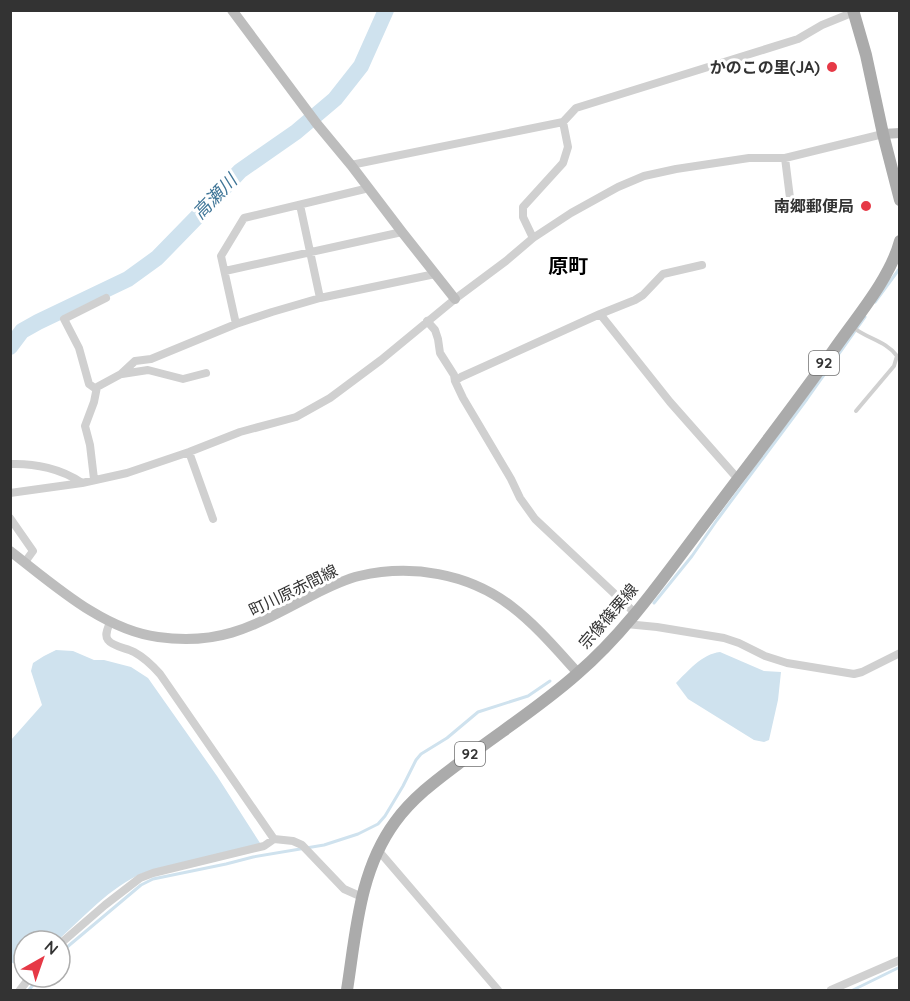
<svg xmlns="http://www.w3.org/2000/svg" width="910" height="1001" font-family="Quicksand,'Noto Sans JP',sans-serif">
<rect width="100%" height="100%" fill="#fff"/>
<!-- water -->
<path fill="#cfe2ee" d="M56 650 73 651 94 660H104L131 667 148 678 217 776 260 843 256 847 143 873C110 887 84 917 57 941H24V969L11 962V740L42 705 31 671 33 663 44 656Z
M720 652 764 671 781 672 778 700 769 740 764 742 754 740 688 699 676 683C688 671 702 654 720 652Z"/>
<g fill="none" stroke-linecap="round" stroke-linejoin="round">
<!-- stream -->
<path stroke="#cfe2ee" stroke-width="3" d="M875 302 900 268
M654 603 692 556 717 520 807 399 865 317
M588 648 612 620
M60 953 141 885 153 879 226 864 253 857 324 845 358 834 378 824 385 816 403 786 416 760 421 754 447 738 478 712 528 696 550 681
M29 990 39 977
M853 990 900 967"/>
<!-- river -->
<path stroke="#cfe2ee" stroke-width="16" d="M10 347 22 331 38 322 128 279 157 258 196 218 240 171 296 132 335 99 361 66 386 10"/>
<!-- lane -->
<path stroke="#d0d0d0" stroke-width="4" d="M854 328C868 339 886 341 897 356L894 366 856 411"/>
<!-- street -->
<path stroke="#d0d0d0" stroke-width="8" d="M785 158 790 198
M351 165 563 122 576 108 798 39 822 25 854 12
M300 205 320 298
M533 238 523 217V207L563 163 568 147 563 122
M225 271 402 232
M600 314 635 300 643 295 663 274 702 265
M427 321 435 330 438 339 440 353 454 375 455 381 463 398 511 479 520 498 535 519 635 613
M236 324 221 256 244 218 369 188
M122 374 148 370 183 379 206 373
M455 381 461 377 600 314 670 402 738 479
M96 389 89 384 79 348 64 319 106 298
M189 452 213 519
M10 464C35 463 62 469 82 483L127 473 189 452 240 432 296 417 330 398 381 360 455 299 506 261 533 238 571 213 618 187 644 176 676 169 749 158H785L883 134
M94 479 90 445 85 426 94 402 97 387 121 374 135 361 151 359 236 324 272 312 320 298 435 274
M10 493 82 483
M10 518 33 551 25 562
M110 622C108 628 104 635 108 640 113 647 127 648 134 652 145 658 152 665 160 674L274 839
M626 624 657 627 724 638 739 643 765 656 787 663 854 674 862 672 900 653
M378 850 498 990
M60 944 105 905 140 878 153 873 264 846 274 839 293 841 302 845 344 889 362 897
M20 990 30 977
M831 990 900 960"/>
<!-- secondary -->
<path stroke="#bdbdbd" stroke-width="10" d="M232 10 317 124 351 165 402 232 455 299
M883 134 900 133
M10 551C53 584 103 630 158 637 222 646 255 625 309 597 325 589 342 580 359 576 411 564 468 573 511 606 536 625 557 650 578 673"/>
<!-- primary -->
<path stroke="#ababab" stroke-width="12" d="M853 10 866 55 883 134 900 200
M347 990C356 933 359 871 395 822 413 797 438 779 462 761 500 732 541 706 577 674 624 634 661 581 698 532 743 472 789 413 833 351 855 319 890 279 900 241"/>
</g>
<!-- markers -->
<g fill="#e63946" stroke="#fff" stroke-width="2">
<circle cx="832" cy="67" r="6"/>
<circle cx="866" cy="206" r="6"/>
</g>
<g text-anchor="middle" stroke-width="6" stroke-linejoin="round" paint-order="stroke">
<!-- shield labels -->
<g fill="#fff" stroke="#707070" stroke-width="1.5">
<rect x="809" y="351" width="30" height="24" rx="4.5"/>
<rect x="455" y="742" width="30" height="24" rx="4.5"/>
</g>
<g font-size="15" font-weight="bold" fill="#333">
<text x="824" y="368">92</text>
<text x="470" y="759">92</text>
</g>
<!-- poi labels -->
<g font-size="16" font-weight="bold" fill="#333" stroke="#fff" text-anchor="end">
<text x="820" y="73">かのこの里(JA)</text>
<text x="854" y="212">南郷郵便局</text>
</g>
<!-- street labels -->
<g font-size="16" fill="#333" stroke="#fff">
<text transform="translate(293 590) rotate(-26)" y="6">町川原赤間線</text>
<text transform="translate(608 616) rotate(-49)" y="6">宗像篠栗線</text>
</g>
<!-- water labels -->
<g font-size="18" font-style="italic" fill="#3f7597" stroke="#fff">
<text transform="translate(215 197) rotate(-46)" y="6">高瀬川</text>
</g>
<!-- quarter labels -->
<g font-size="20" font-weight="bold" fill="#000" stroke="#fff">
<text x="568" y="273">原町</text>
</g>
</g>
<!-- border -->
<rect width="910" height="1001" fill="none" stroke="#333333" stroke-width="24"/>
<!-- north arrow -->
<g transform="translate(42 959) rotate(40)"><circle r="28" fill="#ffffff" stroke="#adadad" stroke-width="1.5"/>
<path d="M0-4.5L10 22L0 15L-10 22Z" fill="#e63946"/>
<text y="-9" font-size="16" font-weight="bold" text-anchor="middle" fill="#333333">N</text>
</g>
</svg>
